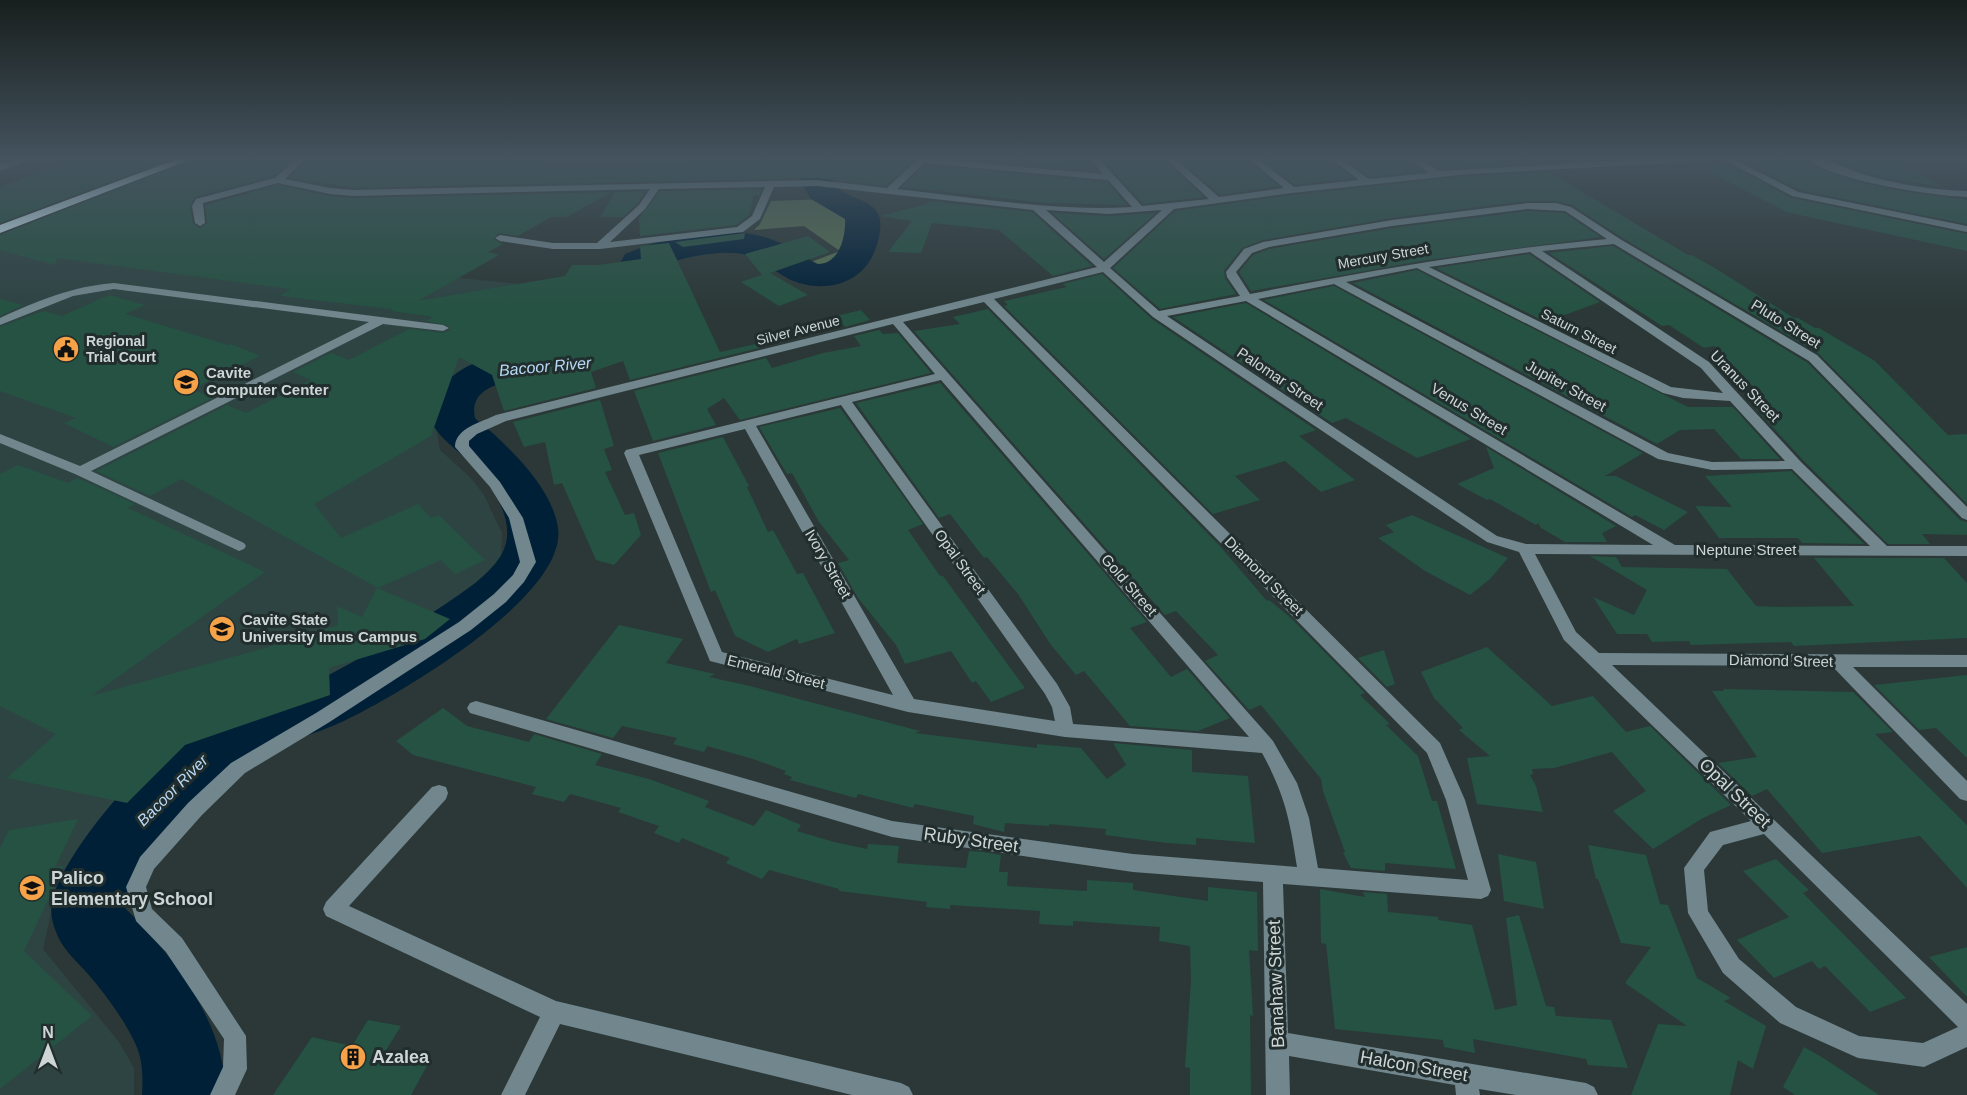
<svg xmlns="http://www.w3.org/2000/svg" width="1967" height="1095" font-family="Helvetica,sans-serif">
<rect width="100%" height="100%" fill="#2b3837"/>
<!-- built -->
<path fill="#2e4443" d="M205 158H251L86 224 439 276 520 284 496 367 476 371 460 384 445 404 437 434 440 450 472 479 484 495 502 533 501 557 489 584 463 614 423 643 331 697 197 743 185 750 126 804 78 862 51 913 43 949 119 1042 134 1068V1095H0V236Z
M382 158H808L807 160 373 167Z"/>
<!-- forest -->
<path fill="#577252" d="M826 199 850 211 855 218 848 251 840 267C827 271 816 274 803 265L840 251 804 226 754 230 760 224 771 201Z"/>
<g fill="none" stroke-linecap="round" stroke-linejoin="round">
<!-- river -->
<path fill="#002037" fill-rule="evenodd" d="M829 158H876L872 165 835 176 832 180C839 200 874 195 880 219 882 232 876 252 869 262 851 289 814 292 787 278 774 271 762 259 747 255 721 248 678 258 654 269L651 276 656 294 651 302 637 306 623 302 618 294 613 276 625 254C669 235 730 222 776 241 791 247 803 257 818 264 839 264 846 237 845 219L811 199 800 180 813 162Z
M559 351 574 355 580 364 574 373C548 380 465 372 475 418 482 426 492 431 499 439 523 462 553 494 558 528 568 596 397 696 344 721 310 737 270 744 239 764 204 787 177 824 152 857 142 871 125 889 124 907 174 956 225 1023 226 1095H142C143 1078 143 1061 136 1045 124 1019 106 995 88 974 80 965 69 955 62 944 55 932 49 916 52 901 65 848 152 750 200 725 237 706 279 698 317 681 361 659 403 632 444 605 463 592 487 577 500 557 522 523 489 481 465 458 453 446 438 437 431 421 426 411 431 402 436 394 465 353 512 353 559 351Z"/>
</g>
<!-- building -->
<path fill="#255242" d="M83 158H174L0 223V187Z
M196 158H294L274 176 195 197 190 206 193 223 199 228 207 223 205 205 278 185 330 196 353 198 612 192 567 217H551L518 236 499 233 493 239 503 244 488 252 499 255 418 301 565 276 572 265H598L641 259 640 246 669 243 720 352 756 344 759 348 630 380 623 361 591 372 596 388 504 411 492 375 459 357 431 436 314 504 341 538 418 504 431 518 439 515 485 560 455 574 441 560 378 588 181 479 150 496 96 471 227 405 246 413 311 380 293 372 331 353 349 360 409 329 443 333 450 330V326L426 321 434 317 392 311V309L280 296 290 289 57 258 55 265 0 250V235Z
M308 158H550L543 168 630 167 632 163 827 160V158H916L886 186 817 178 353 188 290 178Z
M976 158H1087L1098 171 973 160Z
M1101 158H1163L1204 197 1143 204Z
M1177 158H1246L1279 186 1220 195Z
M1260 158H1328L1353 178 1295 185Z
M1342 158H1407L1423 171 1370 177Z
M1422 158H1534L1540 163 1440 169Z
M1738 158H1805L1818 168 1858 182 1907 192 1963 199 1967 201V224L1799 190Z
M1823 158H1871L1877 162 1898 161 1943 187 1882 177Z
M1725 163 1792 198 1967 234V251L1786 212 1694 164Z
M925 165 1107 182 1127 205 1044 203 902 187Z
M1549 172 1688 255H1692L1718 270 1794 318H1798L1815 328H1819L1875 361 1948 435 1967 434V504L1818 353 1621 237 1572 205 1556 201H1527L1392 218 1263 240 1242 248 1224 271 1225 278 1236 294 1160 309 1113 268 1175 211 1292 195 1469 176Z
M761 189 759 196 754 195 749 215 736 225 640 236 639 218 660 191Z
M646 191 637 204 623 217H600L615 192Z
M929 201 1032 212 1092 266 1053 276 999 230 932 223 921 253 888 252 912 221 881 216 926 204Z
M1527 211 1564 213 1601 237 1427 260 1251 291 1239 272 1253 255 1270 249 1392 228Z
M1052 213 1109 216 1156 213 1104 259Z
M745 233 744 239 683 247 675 242Z
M808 236 830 252 770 273 808 295 779 306 741 282 762 275 745 254Z
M1613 246 1808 363 1960 520 1967 522V535L1922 534 1930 544H1888L1803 460 1754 407H1770L1765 402H1768L1714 346 1704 348 1669 325 1662 326 1549 253Z
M1529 254 1600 302 1562 316 1589 334 1576 337 1436 268Z
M1417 270 1688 407H1733L1780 459H1741L1714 429 1680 430 1657 444 1353 283Z
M1102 274 1152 319 1316 430 1299 436 1355 480 1321 492 1285 461 1235 476 1260 500 1213 514 1004 306 1008 305 1004 301 1067 287 1063 284Z
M1334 286 1643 453 1605 476H1616L1688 512 1664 530 1635 515 1632 517 1264 300Z
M109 295 145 305 125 314 228 345 231 344 260 356 192 389 212 398 113 447 64 423 76 418 0 391V327L43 311 62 316Z
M0 299 23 305 0 316Z
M1246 303 1471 439 1417 458 1346 418 1332 423 1173 317Z
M988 309 1219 545 1267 601 1269 600 1292 619 1365 693 1360 695 1390 724 1386 725 1418 756 1432 801H1437L1456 869 1385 863V871L1351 868 1343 853 1345 852 1323 791 1321 779 1261 705 1249 710 1205 661 1218 655 1176 611 1165 615 914 331 960 324 953 317Z
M861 310 870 320 845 327 836 316Z
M879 330 883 334 898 333 931 373 740 420 724 398 707 409 716 425 653 441 634 391 766 358 772 368 823 353 861 346 854 336Z
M940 383 1147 622 1130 628 1171 677 1187 669 1230 718 1198 731 1130 726 1084 671 1076 675 1051 645 1018 594 987 557 984 558 950 514 939 518 856 403Z
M600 400 614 446 604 449 612 470 605 472 625 515 634 513 641 535 614 565 596 560 562 483 554 485 545 442 524 447 513 422Z
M840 408 923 524 908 530 940 576H943L1025 688 991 702 976 681 972 683 951 651 905 664 896 645 858 598 838 563 849 560 819 522 792 473 787 474 759 427Z
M723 437 749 486 747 487 768 532 773 530 797 574 803 573 835 633 799 644 797 639 768 652 735 636 715 590 711 592 658 453Z
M1486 447 1616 526 1602 533 1607 542H1565L1541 528 1538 523 1536 525 1490 499 1487 500 1457 484 1494 468Z
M18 465 68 483 78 478 135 504 128 508 265 572 91 696 323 632V630L338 625 337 606 362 617 377 588 450 619 425 639 329 668 330 695 185 745 127 803 7 778 56 734 0 706V474Z
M1791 471 1864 544 1802 543 1798 538H1719L1695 506 1732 507 1705 476Z
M1412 515 1508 558 1490 579 1470 595 1425 571 1378 538 1394 532 1386 525Z
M1590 556 1616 557 1622 567 1727 569 1756 606 1780 607 1854 606 1814 558H1944L1967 583V638L1794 646 1791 642 1691 645 1689 641 1652 642 1647 634H1617L1593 597 1634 615 1647 590Z
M619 625 683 639 666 663 715 674 709 677 750 686 920 731 915 733 1037 748V744L1081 748 1107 779 1126 765 1113 743 1192 750V772L1248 776 1255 843 1196 838V845L1167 843 1105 835 1106 829 1049 824V826L1005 823 1004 832 973 824 974 816 915 804 913 808 858 794 856 798 790 780 792 777 784 774 786 771 753 759 707 746 704 752 673 744 677 738 622 726 613 738 546 719Z
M1487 647 1552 706 1593 696 1626 732 1650 726 1731 805 1703 818 1653 849 1613 811 1646 791 1612 752 1554 768 1532 769 1533 774 1530 775 1536 786 1543 812 1477 804 1467 758 1490 756 1459 730 1463 728 1434 698 1421 672Z
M1384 650 1395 684 1387 687 1358 658Z
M1967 675V758L1936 728 1919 730 1874 685Z
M1723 689 1853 692 1893 732 1875 734 1967 825V888L1920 836 1822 853 1767 789 1752 796 1718 763 1757 757 1712 691H1724Z
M443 708 467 726 529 742 534 734 602 754 595 765 649 779 709 801 705 807 754 826 766 810 801 825 797 831 834 842 867 849 868 844 899 846 897 863 966 868 969 851 983 852 1001 855 999 872H1008L1007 886 1087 891V880L1133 883V890L1208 901V887L1257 892 1258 951 1249 950 1253 1016 1250 1015 1251 1095H1190V1068L1185 1067 1191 981 1190 946 1159 941 1160 927 1073 921V926L1039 924 1040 911 950 905V909L926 907 927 902 839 891V889L769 870 762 879 726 863 730 858 682 838 679 843 654 833 659 826 618 812 621 808 570 794 564 802 532 794 536 787 413 755 396 741Z
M78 819 55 867 64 866 24 951 92 1016 0 1089V848L9 830Z
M1588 845 1646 855 1660 904 1668 905 1697 978 1731 998 1724 1001 1766 1026 1753 1069 1738 1060 1730 1095H1631L1658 1024 1687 1026 1625 983 1651 947 1621 943 1598 879H1596Z
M1498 854 1536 862 1544 909 1504 901Z
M1776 859 1809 890 1803 893 1906 998 1870 1012 1825 966 1819 969 1812 961 1774 978 1737 940 1789 917 1743 871Z
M1320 889 1365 897 1363 892 1387 894 1388 912 1438 917V920L1472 925 1495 1010 1517 1005 1506 918 1519 915 1546 1006 1554 1007 1556 1016 1611 1020 1628 1068 1588 1065 1586 1059 1473 1039 1475 1053 1444 1047 1443 1040 1335 1029 1326 944 1321 943Z
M1967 947V997L1929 957Z
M368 1020 401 1026 385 1052 429 1062 411 1095H273L312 1037 352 1046Z
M1804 1047 1825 1059 1879 1095H1795L1783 1087Z"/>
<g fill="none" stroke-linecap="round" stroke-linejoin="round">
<!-- minor -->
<path fill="#71868d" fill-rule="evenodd" d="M23 158H35L0 171V165Z
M297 158H306L285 179 330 188 353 190 817 180 887 188 919 158 1103 174 1089 158H1098L1142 206 1209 199 1165 158H1174L1219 197 1284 188 1248 158H1257L1294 187 1359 180 1330 158H1339L1369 179 1429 173 1409 158H1418L1439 171 1667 158H1714L1710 161 1469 174 1292 193 1174 209 1110 268 1159 311 1240 296 1227 277 1226 272 1244 249 1263 242 1392 220 1527 203H1556L1571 207 1620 239 1817 355 1967 507V520L1962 518 1809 361 1614 244 1542 251 1709 362 1801 462 1887 546H1967V556L1535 554 1576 632 1599 653 1967 655V667H1853L1967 781V801L1960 799 1832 666 1612 665 1967 1004V1047L1924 1067 1858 1058 1780 1023 1723 973 1688 913 1684 868 1710 832 1751 821 1564 640 1519 552 1487 542 1153 317 1103 272 994 299 1440 743 1465 800 1491 890 1488 896 1481 899 1283 884 1288 1033 1586 1083 1594 1087 1598 1095H1516L1479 1089 1480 1095H1456L1455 1085 1289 1056 1290 1095H1266L1263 882 1133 872 892 837 470 713 467 708 470 703 476 701 892 821 1133 854 1297 867C1290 820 1285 795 1262 753L1065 737 908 712 710 661 624 453 626 450 935 374 893 324 506 421 477 434 469 441V446L500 482 523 518 536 562 524 582 506 602 471 630 328 723 245 773 202 815 154 869 146 887 152 909 182 938 246 1036 247 1069 235 1095H210L223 1067 224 1039 166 952 136 921 126 887 140 857 188 803 231 763 316 713 459 622 494 594 513 575 520 562 509 518 490 487 455 447C455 428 482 422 496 415L1097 267 1033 210 817 186 774 187 760 219 743 232 600 249H553L500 241 495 238 500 235 553 243H597L639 205 650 189 353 196 330 194 278 183 203 203 205 223 200 226 195 223 192 206 196 199 275 178ZM924 163 1108 180 1132 207C1054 212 974 197 897 189ZM765 187 752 216 737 227 610 242 645 209 659 189ZM1527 209 1565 211 1607 239C1486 250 1368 271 1250 294L1236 272 1252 253 1269 247 1392 226ZM1046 210 1109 214 1162 210 1104 262ZM1530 252 1701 368 1723 393 1671 387 1429 267ZM1417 268 1663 393 1683 398 1730 401 1785 461 1712 462 1668 453 1346 282ZM1334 284 1658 459 1712 470 1792 469 1870 546 1675 545 1258 299ZM1246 301 1653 545 1526 544 1497 536 1167 316ZM984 302 1427 753 1446 800 1468 880 1318 868 1309 818 1297 783 1273 741 903 322ZM941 380 1249 737 1073 724 1070 707 1057 684 852 402ZM841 405 1045 694 1052 707 1055 721 914 699 756 426ZM745 429 893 695 722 652 639 455ZM1764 834 1958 1027 1923 1043 1859 1036 1796 1007 1739 959 1708 911 1704 870 1723 845Z
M1721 158H1731L1798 192 1967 226V232L1792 196Z
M1807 158C1828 158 1849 170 1869 176 1901 185 1934 190 1967 191V197C1933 196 1829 180 1807 158Z
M114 283 443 325 449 328 443 331 383 324 91 471 244 543 246 546 244 549 239 551 75 474 0 443V434L80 466 369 322 114 289 73 296 0 325V318C37 301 73 286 114 283Z
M439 785 446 787 448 793 446 799 349 906 556 1001 901 1083 909 1087 913 1095H852L560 1024 525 1095H501L540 1017 326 916 323 909 326 902 432 787Z"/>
<!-- highway -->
<path fill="#d4f3fd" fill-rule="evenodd" d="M180 158H194L0 233V225Z"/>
</g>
<!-- sky -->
<linearGradient id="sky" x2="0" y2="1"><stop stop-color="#181f1e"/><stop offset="0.51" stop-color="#44535e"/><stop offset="1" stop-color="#44535e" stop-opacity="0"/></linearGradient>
<rect width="1967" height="311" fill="url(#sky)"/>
<!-- icons -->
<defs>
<symbol id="civic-disc" viewBox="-11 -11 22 22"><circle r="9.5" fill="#f6a248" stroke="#212e2d"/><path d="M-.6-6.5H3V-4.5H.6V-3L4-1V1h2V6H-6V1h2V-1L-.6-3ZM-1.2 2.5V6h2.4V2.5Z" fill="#111"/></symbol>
<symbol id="school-disc" viewBox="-11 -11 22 22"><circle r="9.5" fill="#f6a248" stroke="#212e2d"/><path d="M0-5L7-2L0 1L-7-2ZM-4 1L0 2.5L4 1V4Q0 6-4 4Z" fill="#111"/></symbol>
<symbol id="university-disc" viewBox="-11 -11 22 22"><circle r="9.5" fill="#f6a248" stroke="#212e2d"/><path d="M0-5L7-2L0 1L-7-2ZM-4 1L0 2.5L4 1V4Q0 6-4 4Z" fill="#111"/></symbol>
<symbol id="building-disc" viewBox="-11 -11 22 22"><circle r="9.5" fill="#f6a248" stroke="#212e2d"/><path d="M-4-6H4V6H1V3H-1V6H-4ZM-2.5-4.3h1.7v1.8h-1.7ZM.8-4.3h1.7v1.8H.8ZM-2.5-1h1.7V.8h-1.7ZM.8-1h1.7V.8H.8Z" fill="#111"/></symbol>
</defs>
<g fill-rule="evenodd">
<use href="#civic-disc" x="51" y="334" width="30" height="30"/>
<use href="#school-disc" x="171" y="367" width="30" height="30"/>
<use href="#university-disc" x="207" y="614" width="30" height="30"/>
<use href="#school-disc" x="17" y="873" width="30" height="30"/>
<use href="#building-disc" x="338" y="1042" width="30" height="30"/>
</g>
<g text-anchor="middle" stroke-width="6" stroke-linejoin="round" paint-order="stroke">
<!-- far-street labels -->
<g font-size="14" fill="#cdd5d5" stroke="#212e2d">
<text transform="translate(1383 256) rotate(-10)" y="5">Mercury Street</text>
<text transform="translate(798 330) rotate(-14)" y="5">Silver Avenue</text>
<text transform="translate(1579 331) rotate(27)" y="5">Saturn Street</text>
</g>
<!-- far-poi labels -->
<g font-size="14" font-weight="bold" fill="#cdd5d5" stroke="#212e2d" text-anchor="start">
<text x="86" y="346">Regional<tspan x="86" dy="16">Trial Court</tspan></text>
</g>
<!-- street labels -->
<g font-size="15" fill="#cdd5d5" stroke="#212e2d">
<text transform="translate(1786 324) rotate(32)" y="5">Pluto Street</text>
<text transform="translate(1280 379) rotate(34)" y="5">Palomar Street</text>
<text transform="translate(1566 386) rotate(29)" y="5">Jupiter Street</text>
<text transform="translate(1745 386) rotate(46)" y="5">Uranus Street</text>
<text transform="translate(1469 409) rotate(31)" y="5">Venus Street</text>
<text x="1746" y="555">Neptune Street</text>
<text transform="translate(960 562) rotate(54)" y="5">Opal Street</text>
<text transform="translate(828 564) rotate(60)" y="5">Ivory Street</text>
<text transform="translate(1264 576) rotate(45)" y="5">Diamond Street</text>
<text transform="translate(1129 585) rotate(49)" y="5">Gold Street</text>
<text transform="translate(1781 661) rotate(1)" y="5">Diamond Street</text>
<text transform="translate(776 672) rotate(14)" y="5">Emerald Street</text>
</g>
<!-- poi labels -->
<g font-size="15" font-weight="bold" fill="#cdd5d5" stroke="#212e2d" text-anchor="start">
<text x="206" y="378">Cavite<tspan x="206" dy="17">Computer Center</tspan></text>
<text x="242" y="625">Cavite State<tspan x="242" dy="17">University Imus Campus</tspan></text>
</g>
<!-- water labels -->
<g font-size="16" font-style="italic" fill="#b8d9f6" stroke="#212e2d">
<text transform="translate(545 366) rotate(-5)" y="6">Bacoor River</text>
<text transform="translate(172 790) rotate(-45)" y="6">Bacoor River</text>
</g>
<!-- near-street labels -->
<g font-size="18" fill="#cdd5d5" stroke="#212e2d">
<text transform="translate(1735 793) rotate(44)" y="6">Opal Street</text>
<text transform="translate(971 840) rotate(8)" y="6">Ruby Street</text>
<text transform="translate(1276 984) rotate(-92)" y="6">Banahaw Street</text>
<text transform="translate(1414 1066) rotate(10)" y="6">Halcon Street</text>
</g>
<!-- near-poi labels -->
<g font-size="18" font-weight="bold" fill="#cdd5d5" stroke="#212e2d" text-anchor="start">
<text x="51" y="884">Palico<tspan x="51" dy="21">Elementary School</tspan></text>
<text x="372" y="1063">Azalea</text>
</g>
</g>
<!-- north arrow -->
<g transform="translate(48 1047)" stroke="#212e2d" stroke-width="4.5" paint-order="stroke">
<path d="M0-4.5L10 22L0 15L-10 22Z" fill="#cdd5d5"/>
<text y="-9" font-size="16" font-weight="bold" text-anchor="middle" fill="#cdd5d5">N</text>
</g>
</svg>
